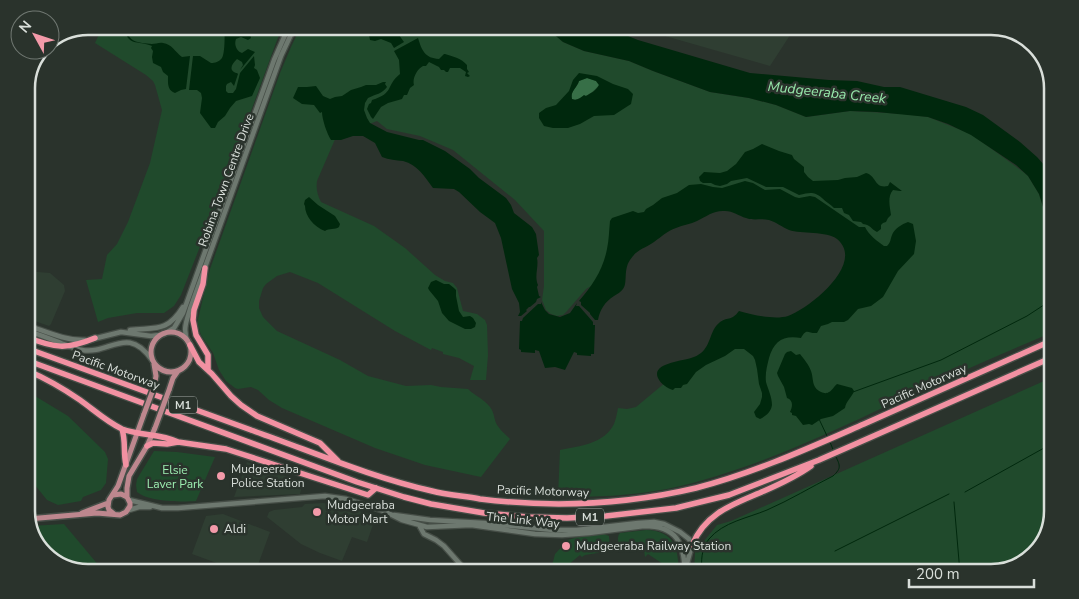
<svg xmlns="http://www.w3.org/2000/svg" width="1079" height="599" font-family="'Nunito Sans',sans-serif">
<rect width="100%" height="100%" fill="#2a332c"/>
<!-- built -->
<path fill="#2f3e32" d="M630 26H796L770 66Z
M26 271 50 273 64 285 65 291 51 324 49 326 26 318Z
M247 462 303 482 300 494 234 497Z
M323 503 348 507 376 516 367 542 352 537 342 561 320 553 301 544 267 517 269 512 274 510 302 507 305 504Z
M223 514 270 532 255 573H244L192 554 206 516Z"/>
<!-- green -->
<path fill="#204a2c" d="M103 26H283L277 40 223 188 181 295 174 306 164 313H137L108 318 98 322 86 280 102 279 107 255 117 244 128 222 150 163 162 110 155 85 153 81 146 75 95 43Z
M301 26H544L563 42 584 51 629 61 653 71 710 92 749 98 776 105 806 117 850 111 905 114 928 117 971 134 1022 171 1028 176 1039 194 1044 210 1046 225 1053 245V332C1006 352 960 372 914 393 834 431 754 470 667 489 631 496 595 497 558 497L560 450C580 446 604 444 614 424 616 419 617 413 618 408L627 409 636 407 666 382 848 292 852 241 707 199 644 229 612 274 586 289 567 311 563 315 557 316 551 314 546 310 542 300 544 286V231L515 200 453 150 420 136 387 129 377 121 336 137 317 181C316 189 317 194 321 202L374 226 405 248 435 275 445 281 453 283 457 288 463 311 477 314 485 320 487 325 488 355 486 380H470L474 366 459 358 443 354V352L432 348 431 350 395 331 318 283 290 272 277 276 266 284 263 288 259 301V308L263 317 277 331 340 360 368 376 406 386 431 385 441 387 468 389C475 396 483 398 490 407 494 412 494 418 496 423 499 429 505 434 510 439L481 477 425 465 375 448 282 408 269 400 258 390 251 387 238 389 235 388 226 381 219 370 213 353 201 335 198 325V319L210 269 280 73 291 47Z
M1053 377V511L1045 542 1022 564 991 573H694L695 552 717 525 731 521Z
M35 396 68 416 105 452 108 459 106 483 101 490 83 497 81 501 58 505 47 500 26 474V432Z
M154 451 177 452 215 457 196 501C181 502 149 502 137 492L136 485 137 479Z
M64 524 105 573H88L57 565 36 545 30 526Z
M646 530C675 531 678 548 679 573H667L666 569H663L661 567 663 564 648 554 645 557 643 544 624 548V549L620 550C619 545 616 537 620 533Z
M604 534 609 536 610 551 585 555 582 557 580 555 562 570 557 564 547 573 546 572 553 562 555 554 568 540 581 536Z"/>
<!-- forest -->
<path fill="#376f47" d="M587 78 596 81 599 85C593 93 585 97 575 100L572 99C570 91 577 88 579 81Z"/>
<!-- water -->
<path fill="#00280d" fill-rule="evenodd" d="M124 26H126C127 42 138 43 152 44 155 44 160 42 163 43 172 44 175 52 182 57L190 56 186 89 181 90 175 93C167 90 168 83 168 76L163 72 161 67 153 63 152 57 153 51 151 48 152 46C137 40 127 47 124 26Z
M224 26H244L250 34 251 38 248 40 241 37 236 39C234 44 236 51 242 53L248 49 255 52 240 70 243 65 242 62 237 59C232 64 228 70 236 73H237L238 74 234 86 231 82 227 84 226 86V91L228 93H233L236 89 240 73 254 56 255 65 254 68 257 70 260 78 252 96 236 101 230 108 225 116 218 122 215 128H211L200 113 202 98 201 93 197 90H189L193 56H200L211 63C215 63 219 62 222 58 225 53 225 33 224 26Z
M374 26H421L416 32 412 28C405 29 403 26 399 35L404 42 394 48 391 43 381 39 375 41 370 40 369 35Z
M544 26H603L638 40 750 73 829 80 857 81 884 87H900L966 107 983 115 1020 142 1037 157 1052 174 1053 176V245L1046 225 1044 210 1039 194 1028 176 1016 165 971 135 948 124 928 117 877 112 850 111 806 117 776 105 749 98 710 92 653 71 629 61 584 51 563 42Z
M418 38C422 51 425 58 439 59L444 54H445C454 57 461 58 467 65V69L469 72 467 73 470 76 468 77 465 76 466 72 460 68H450L448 72H446L444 70H441L439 67 429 62 426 66H423C417 69 412 79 414 85L410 88 407 95H404L402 99 388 103 381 107 373 119 371 117 367 109 369 104 371 103 372 100C395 93 385 86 400 74L399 60 394 51Z
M579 73 597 76 613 84 628 89 633 94 631 104 614 115 594 116 580 124 568 128H553L544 126 539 118V113L546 108 556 105 569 91 573 80ZM587 78 596 81 599 85C596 91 591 93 586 96L584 95C580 98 577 101 572 99 570 91 577 88 579 81Z
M383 82H386L385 84 387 87C382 94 376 94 368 98L365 103 364 110 367 118 370 123 387 132 419 140H423L445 151 470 169 479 178 506 198 511 205 514 213 532 227 536 234 539 255 537 258C539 267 534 276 538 285L537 287 539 296 541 297 537 299 536 302 530 307H529L526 310 527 311 521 316H518L520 312 519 303 512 289 501 238 495 223 480 212 459 192 454 189 433 188C424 176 418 165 403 161 396 160 389 160 382 157L375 143 363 136H353L341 140H331C327 134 322 119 322 112L320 113 314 105 302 104 293 98 298 87H307L316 86 323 96 330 99 335 97 342 96 351 90 361 87 366 85H376Z
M762 144 779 151 792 155 794 159 804 167V172L808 177 813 181 838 180 845 178 857 177 866 173C877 176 874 189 888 186L890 182 902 191H900L893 190C887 197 890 207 891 215L888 218 886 222 883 223 881 225V229L877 232C871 229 871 225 863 224L861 222 853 221 849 215 844 213 842 208H834C830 204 826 202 822 198 813 191 810 193 799 195L783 187H766L747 178 731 181 727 184 720 186 715 185 711 183H703L700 181 699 177 704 172 720 173 727 171 736 164 745 152 753 149Z
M745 181 753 183 765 190 780 189 795 197 799 198 810 196 815 197 859 227H865C869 235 877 241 884 246H887C891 242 890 240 892 235 894 229 902 224 908 222L913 224 916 241 914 254 898 271 883 297 871 306 858 309 848 320 844 322H832L828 324 821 326 817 333C808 334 807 327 801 338 783 335 774 341 769 358 767 366 765 374 766 382 768 389 772 397 772 405 771 412 766 416 760 419L756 417 754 412 760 404 762 397V393L759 384 757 369 755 360 753 356 744 349H735L725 356 706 365 696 372 687 384 683 385 681 388H675L673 390C667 388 661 384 658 378 651 363 683 361 691 358 695 357 698 355 701 353 711 345 710 330 719 323 727 316 731 322 739 311 752 315 775 320 788 316 810 308 866 263 837 239 827 231 801 234 789 230 782 227 776 222 769 220 761 218 754 221 746 218 739 216 733 211 725 211 714 210 707 216 697 221 691 224 683 225 676 228 667 231 661 237 654 242 644 249 637 249 630 260 623 270 628 283 623 289 621 292 617 294 614 296 605 302 600 309 598 320H595L590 314V313L581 305V302L579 301C592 286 603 270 607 249 609 240 609 230 610 221L612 218 633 211 638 213 644 212 646 209 653 205 662 198 677 193 689 185 701 184 713 187 722 188Z
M309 197 318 205 335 216 340 224 339 227C335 230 329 228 325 231 314 227 305 216 305 206L304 204 305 200Z
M436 280 444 284H449L454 288 456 290V296L459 311 463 317 470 316 473 318 476 323 475 327 471 329H465L449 321 442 313 438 301 429 290 428 288 431 282Z
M541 302 545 310 549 314 560 317 570 313 577 303 576 306H579L593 322V325H595L594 354H591V356L577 355V353L574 352 565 370 555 367 545 368 539 351 535 350V353L521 352V350L519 349 520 321H522L523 318 538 304H541Z
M791 351 796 355 800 354C804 359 809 365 811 371 814 379 811 387 821 392 824 393 826 394 829 392 832 391 834 386 837 384L852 388 854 391C852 397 846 401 845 408L833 416 821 419 812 425 809 424 803 425 796 416 792 415V413L790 412C793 406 793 400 787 398L784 387 778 376 777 373 785 354 787 352Z"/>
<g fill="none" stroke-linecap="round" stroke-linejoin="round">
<!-- stream -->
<path stroke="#00280d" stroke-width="1" d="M853 392 941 360 1027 316 1053 299
M819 419 828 438
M830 442 834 452
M965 492 1053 443
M954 502 960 573
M835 551 949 494
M702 573C701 561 701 549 709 539 723 522 748 518 767 510 790 500 811 487 833 476 842 468 840 465 835 455"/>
<defs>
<path id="secondary" d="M26 325C45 331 65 341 85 340
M26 330C39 335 51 339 63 344 69 346 75 349 82 350 110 355 127 324 152 360
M130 330C155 327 167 333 183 307
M164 334 174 328 183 313 274 60 289 26
M93 339 121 332 151 336 160 335
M188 342C182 330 187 320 190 309L281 56 295 26
M129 500 162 508H178L325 496 346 499 384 511 402 520 427 527 471 525 535 534 562 535 589 533 644 526C677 526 684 543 685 573
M129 510 139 507H150
M394 515 430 520 484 523 553 530H577L638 523 654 522 664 524 680 532 689 539 692 545 686 567
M419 525 424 534 436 540 444 546 468 573"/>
<path id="primary" d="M151 352a20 20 0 1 1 40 0a20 20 0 1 1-40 0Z
M154 364 156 376 154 387
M169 390 173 378 178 371
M127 497V488L129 476 147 446 155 428
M82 513 108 503
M114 514 109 510 108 507 109 500 118 486 144 414
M28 519 97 513 120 515 126 512 130 506V503L127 497 121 494 113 495"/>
<path id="highway" d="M205 268 203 284 194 310 193 320 196 335 208 355V370
M26 337C55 348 66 350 95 338
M190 345 199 362 212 374 231 396 241 405 257 416 320 443 338 461
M26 348C101 376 176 403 251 430 311 451 370 477 432 491 447 495 464 496 480 499 553 508 624 505 696 488 754 473 809 448 864 424 927 396 990 368 1053 340
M26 360 357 482 404 497 431 504 484 513 528 517 567 518 606 516 676 508 729 495 819 460 1053 357
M26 370C45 378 64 389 80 400 94 410 107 422 122 429 140 436 160 433 178 442
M122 429C126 442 123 452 126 465
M147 446 153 443 167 444 178 442 226 449 368 495 376 488
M692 545C706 512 734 504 764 491 780 484 797 476 811 466"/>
</defs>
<!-- secondary casing -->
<use href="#secondary" stroke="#464e47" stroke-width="7"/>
<!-- primary casing -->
<use href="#primary" stroke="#464e47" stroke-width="8"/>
<!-- highway casing -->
<use href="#highway" stroke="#464e47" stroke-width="8"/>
<!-- secondary -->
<use href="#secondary" stroke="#6d786f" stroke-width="4.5"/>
<!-- primary -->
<use href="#primary" stroke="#bd878e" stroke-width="5"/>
<!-- highway -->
<use href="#highway" stroke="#f291a2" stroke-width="5.5"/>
<defs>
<path id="primary-bridge" d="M144 414 154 387
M155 428 169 390"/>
</defs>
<!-- primary-bridge casing -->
<use href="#primary-bridge" stroke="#464e47" stroke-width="8" stroke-linecap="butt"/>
<!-- primary-bridge -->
<use href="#primary-bridge" stroke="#bd878e" stroke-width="5"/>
</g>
<!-- markers -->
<g fill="#f39aa9" stroke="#2a332c" stroke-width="2">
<circle cx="221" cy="476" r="5"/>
<circle cx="317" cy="512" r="5"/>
<circle cx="214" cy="529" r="5"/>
<circle cx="566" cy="546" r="5"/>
</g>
<g text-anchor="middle" stroke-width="5" stroke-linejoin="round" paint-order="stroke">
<!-- shield labels -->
<g fill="#2a332c" stroke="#a4aba6" stroke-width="1">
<rect x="169" y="396.5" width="28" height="17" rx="4"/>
<rect x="576" y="508.5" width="28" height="17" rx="4"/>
</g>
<g font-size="11" font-weight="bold" fill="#d9dfda">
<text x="183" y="409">M1</text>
<text x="590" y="521">M1</text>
</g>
<!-- street labels -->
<g font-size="12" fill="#d9dfda" stroke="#2a332c">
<text transform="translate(226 180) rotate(-70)" y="4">Robina Town Centre Drive</text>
<text transform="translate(116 370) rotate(20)" y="4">Pacific Motorway</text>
<text transform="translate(924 386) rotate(-24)" y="4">Pacific Motorway</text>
<text transform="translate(543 491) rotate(2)" y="4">Pacific Motorway</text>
<text transform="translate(523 520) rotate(6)" y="4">The Link Way</text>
</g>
<!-- poi labels -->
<g font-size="12" fill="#d9dfda" stroke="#2a332c" text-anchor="start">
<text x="231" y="473">Mudgeeraba<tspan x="231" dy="14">Police Station</tspan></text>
<text x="327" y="509">Mudgeeraba<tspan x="327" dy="14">Motor Mart</tspan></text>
<text x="224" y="533">Aldi</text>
<text x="576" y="550">Mudgeeraba Railway Station</text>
</g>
<!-- park labels -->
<g font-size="12" fill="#9deeb1" stroke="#2a332c">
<text x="175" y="474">Elsie<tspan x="175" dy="14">Laver Park</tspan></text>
</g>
<!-- water labels -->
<g font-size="14" font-style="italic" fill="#97e8ab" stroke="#2a332c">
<text transform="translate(827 92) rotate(6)" y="5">Mudgeeraba Creek</text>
</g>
</g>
<!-- crop -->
<path d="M0 0H1079V599H0ZM88 35H991A53 53 0 0 1 1044 88V511A53 53 0 0 1 991 564H88A53 53 0 0 1 35 511V88A53 53 0 0 1 88 35Z" fill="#2a332c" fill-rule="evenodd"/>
<path fill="none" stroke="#d9dfda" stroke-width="2.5" d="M88 35H991A53 53 0 0 1 1044 88V511A53 53 0 0 1 991 564H88A53 53 0 0 1 35 511V88A53 53 0 0 1 88 35Z"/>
<!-- north arrow -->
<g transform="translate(35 35) rotate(310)"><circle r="24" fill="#2a332c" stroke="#707872"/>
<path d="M0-4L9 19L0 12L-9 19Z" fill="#f39aa9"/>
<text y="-8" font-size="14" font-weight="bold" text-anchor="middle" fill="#d9dfda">N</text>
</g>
<!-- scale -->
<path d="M909 579v8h125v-8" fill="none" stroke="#d9dfda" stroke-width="2.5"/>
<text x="916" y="579" font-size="15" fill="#d9dfda" stroke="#2a332c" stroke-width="4" paint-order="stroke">200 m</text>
</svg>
